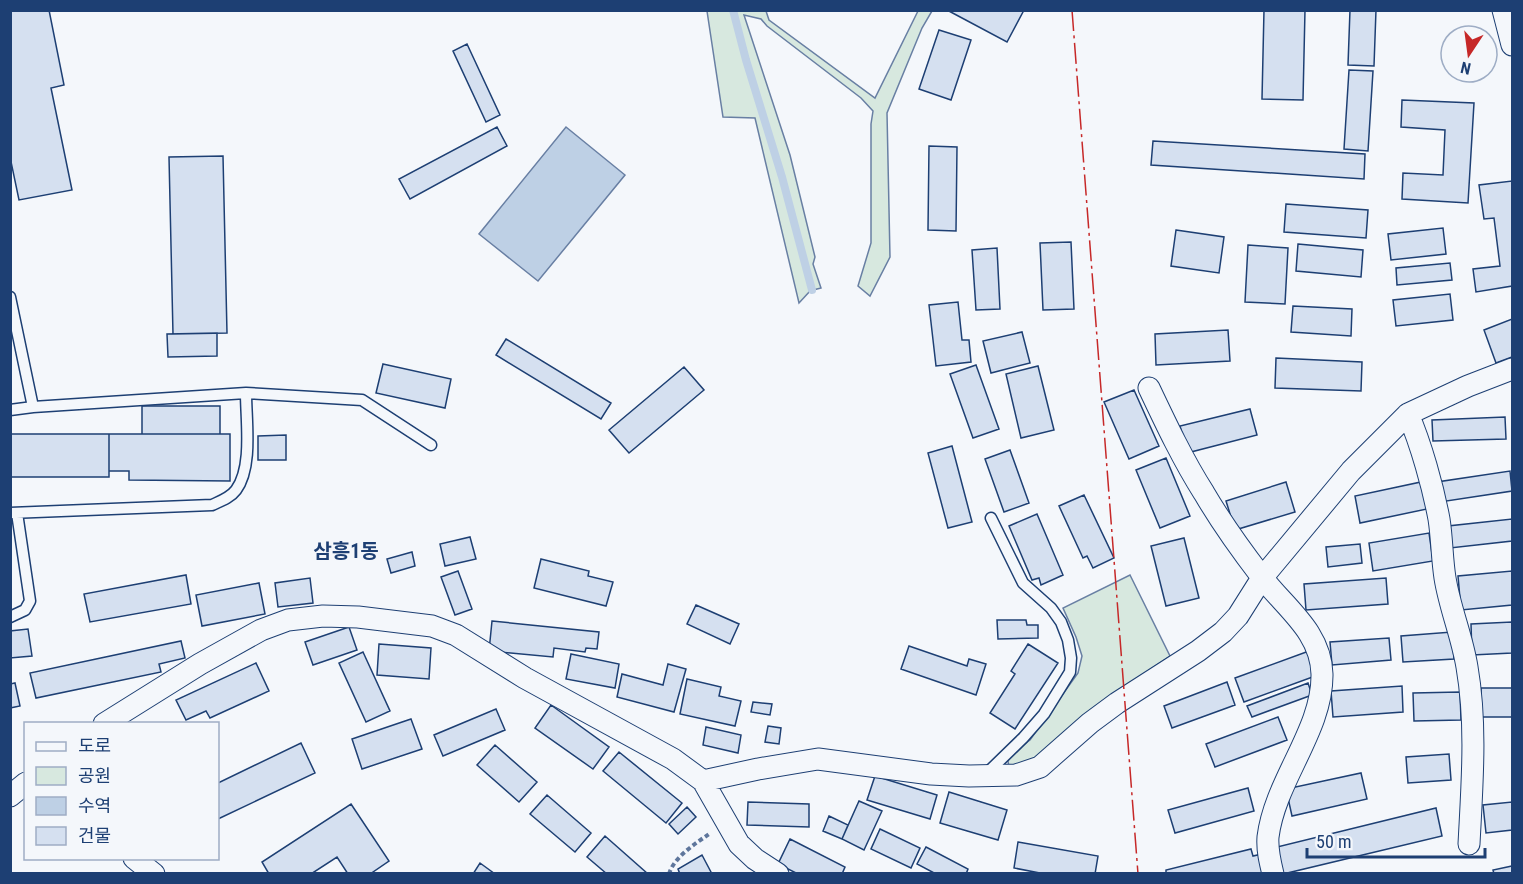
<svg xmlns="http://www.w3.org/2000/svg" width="1523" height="884" font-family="'Roboto Condensed','Noto Sans KR',sans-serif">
<rect width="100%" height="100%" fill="#f4f7fb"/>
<!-- green -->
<path fill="#d7e8df" stroke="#687fa3" stroke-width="1.5" d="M707 11H731L744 60 780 177 810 291 799 303 755 118 723 117Z
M735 11H766L769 20 875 98 918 11H932L922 28 887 113 890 257 870 296 858 286 871 243V124L873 111 861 98 767 26 761 19 744 15 790 155 815 257 813 264 821 288 813 290Z
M1130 575 1170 656 1115 693 1045 755 1009 767 1008 761 1013 752 1030 740 1078 673 1082 656 1076 637 1063 608Z"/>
<!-- water -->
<path fill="#bed0e5" stroke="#687fa3" stroke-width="1.5" d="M566 127 625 175 538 281 479 234Z"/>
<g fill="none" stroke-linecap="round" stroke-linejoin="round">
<!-- stream -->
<path stroke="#bed0e5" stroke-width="8" d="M733 10 746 60 782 177 812 290"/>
</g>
<!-- building -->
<path fill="#d5e0f0" stroke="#1d3f73" stroke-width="1.5" d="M10 10H49L64 85 51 88 72 190 19 200 10 157Z
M947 10H1024L1007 42Z
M1264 10H1305L1303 100 1262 99Z
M1350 10H1376L1374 66 1348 65Z
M939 30 971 40 951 100 919 89Z
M467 44 500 115 486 122 453 51Z
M1349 70 1373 71 1368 151 1344 149Z
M1402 100 1474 103 1468 203 1402 199 1403 173 1443 175 1445 130 1401 127Z
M497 127 507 146 410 199 399 179Z
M1153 141 1365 154 1364 179 1151 165Z
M929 146 957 147 956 231 928 230Z
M223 156 227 333 173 334 169 157Z
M1512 181V286L1476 292 1473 269 1500 266 1494 218 1484 219 1479 185Z
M1286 204 1368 210 1366 238 1284 232Z
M1443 228 1446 254 1391 260 1388 234Z
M1176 230 1224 237 1219 273 1171 266Z
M1071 242 1074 309 1043 310 1040 243Z
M1298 244 1363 250 1361 277 1296 271Z
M1248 245 1288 248 1285 304 1245 302Z
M997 248 1000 309 976 310 972 250Z
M1450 263 1452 280 1397 285 1396 268Z
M1450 294 1453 320 1396 326 1393 300Z
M958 302 962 340H969L971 362 936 366 929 305Z
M1293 306 1352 309 1351 336 1291 332Z
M1512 319V357L1496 363 1484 330Z
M1228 330 1230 361 1156 365 1155 334Z
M1022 332 1030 363 991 373 983 341Z
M217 333V356L168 357 167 334Z
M506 339 611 403 601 419 496 355Z
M1276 358 1362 362 1361 391 1275 388Z
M383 364 451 379 445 408 376 393Z
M976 365 999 429 973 438 950 374Z
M1038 366 1054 430 1021 438 1006 374Z
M684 367 704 390 629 453 609 430Z
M1134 390 1159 446 1129 459 1104 402Z
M142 406H220V434H142Z
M1250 409 1257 435 1187 453 1180 426Z
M1505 417 1506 439 1433 441 1432 420Z
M10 434H109V477H10Z
M109 434H230V481L129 480V471H109Z
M286 435V460H258V436Z
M952 446 972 522 948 528 928 453Z
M1010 450 1029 503 1004 512 985 459Z
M1166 458 1190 516 1160 528 1136 470Z
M1510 471 1512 491 1440 502 1437 482Z
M1286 482 1295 512 1235 530 1226 501Z
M1421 482 1427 509 1360 523 1355 496Z
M1084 495 1114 558 1093 568 1087 556 1083 558 1059 506Z
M1037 514 1063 575 1041 585 1039 578 1032 580 1009 526Z
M1512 519V541L1450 548 1448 526Z
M1429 533 1433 561 1373 571 1369 543Z
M470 537 476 559 445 566 440 544Z
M1184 538 1199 598 1166 606 1151 546Z
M1360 544 1362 563 1328 567 1326 547Z
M412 552 415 566 391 573 387 559Z
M541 559 589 571 588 576 613 582 606 606 534 588Z
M458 571 472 609 455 615 441 577Z
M1512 571V605L1461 610 1458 576Z
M186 575 191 604 90 622 84 594Z
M310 578 313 603 278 607 275 583Z
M1386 578 1388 604 1306 610 1304 584Z
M259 583 265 614 202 626 196 595Z
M696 605 739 624 730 644 687 624Z
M997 620H1026L1027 625H1038V638L998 639Z
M492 621 599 632 597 649 586 648 585 652 554 648 553 657 489 651Z
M1512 622V653L1472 655 1471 624Z
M349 627 357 650 313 665 305 642Z
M28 629 32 656 10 658V631Z
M1452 632 1454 659 1403 662 1401 636Z
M1389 638 1391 660 1332 665 1330 642Z
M181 641 185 658 159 664 161 672 36 698 30 673Z
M379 644 431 648 429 679 377 675Z
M1028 644 1058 663 1015 729 990 713 1015 674 1011 671Z
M909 646 967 666 969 659 986 664 976 695 901 669Z
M1309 651 1318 675 1244 702 1235 678Z
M363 652 390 711 366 722 339 663Z
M571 654 619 664 615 688 566 679Z
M256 663 269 691 210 718 206 711 186 720 176 700Z
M668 664 686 669 674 712 617 697 622 674 663 685Z
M687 679 721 687 719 696 741 701 735 726 680 714Z
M1227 682 1235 705 1172 728 1164 706Z
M15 683 20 706 10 708V684Z
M1308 683 1312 695 1252 717 1247 706Z
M1402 686 1403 712 1333 717 1331 691Z
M1481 688H1512V717H1481Z
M1460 692 1461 720 1414 721 1413 693Z
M753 702 772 704 770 715 751 712Z
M551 705 609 747 593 769 535 728Z
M496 709 505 730 443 756 434 735Z
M1278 717 1287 740 1215 767 1206 744Z
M411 719 422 749 362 769 352 739Z
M768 726 781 728 779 744 765 742Z
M706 727 741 735 738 753 703 745Z
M301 743 315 773 218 819V783Z
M495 745 537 782 519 802 477 765Z
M619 752 682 803 666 823 603 771Z
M1449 754 1451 780 1408 783 1406 757Z
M1361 773 1367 799 1292 816 1286 789Z
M875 776 937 795 930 819 867 800Z
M1248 788 1254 811 1175 833 1168 810Z
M949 792 1007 810 998 840 940 823Z
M547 795 591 833 575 852 530 814Z
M859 801 882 811 864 850 842 839Z
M748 802 809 804V827L747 825Z
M1512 802V830L1486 833 1483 805Z
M351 804 389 861 370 874H348L337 857 311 874H269L262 862Z
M687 807 696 817 678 834 669 824Z
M1436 808 1442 836 1283 874 1277 847Z
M829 816 848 825 842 839 823 831Z
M880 829 920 848 911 868 871 849Z
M605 836 648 874H607L587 857Z
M790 839 845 867 842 874H798L778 864Z
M1018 842 1098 856 1095 874H1045L1014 868Z
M926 847 968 869 966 874H936L917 864Z
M1251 849 1253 856 1262 854 1266 874H1166V870Z
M702 855 712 874H680L678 869Z
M480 863 495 874H473Z
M1512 866V874H1494L1493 870Z"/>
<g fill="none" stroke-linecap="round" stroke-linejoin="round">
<defs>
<path id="lane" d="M10 297 33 407 10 410
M33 407 246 393 362 400 431 445
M10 513 212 505C221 501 230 498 236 490 253 467 246 421 246 393
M10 617 25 610 30 601 17 513
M986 774 1023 738 1044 714 1070 672 1071 658 1068 640 1061 622 1051 608 1023 583 991 518"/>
<path id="street" d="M1503 10 1512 45
M1149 388C1166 424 1183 460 1204 493 1221 522 1241 550 1261 576 1284 607 1321 631 1322 674 1323 730 1275 780 1268 837 1267 850 1270 862 1273 874
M1408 414C1421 444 1433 487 1439 519 1442 538 1442 559 1445 578 1450 609 1462 636 1467 667 1477 725 1472 785 1469 844
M104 724 200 664 261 630 288 620 323 616 358 617 432 626 456 635 525 678 673 759 703 781 739 844 755 859 778 874
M703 781 758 769 818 759 931 774 969 776 1016 775 1040 767 1090 723 1117 703 1198 651 1223 632 1238 616 1262 578 1351 471 1408 414 1468 386 1512 369
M10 796 26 783
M134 858 154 874"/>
</defs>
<!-- lane casing -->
<use href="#lane" stroke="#1d3f73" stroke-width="13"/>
<!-- street casing -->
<use href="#street" stroke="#1d3f73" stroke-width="23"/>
<!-- path -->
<path stroke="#5e769c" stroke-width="4" stroke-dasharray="4.5 3" stroke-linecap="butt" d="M669 874C674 857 695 844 709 834"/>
<!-- lane -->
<use href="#lane" stroke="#f4f7fb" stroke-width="10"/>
<!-- street -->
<use href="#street" stroke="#f4f7fb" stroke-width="21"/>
<!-- power -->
<path stroke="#c62828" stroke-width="1.5" stroke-dasharray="21 4.5 3 4.5" stroke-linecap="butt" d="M1072 10 1138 874"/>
</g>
<g text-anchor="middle" stroke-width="4.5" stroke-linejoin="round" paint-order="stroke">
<!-- quarter labels -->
<g font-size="20" font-weight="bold" fill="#1d3f73" stroke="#f4f7fb">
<text x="346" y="558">삼흥1동</text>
</g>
</g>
<!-- border -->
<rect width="1523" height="884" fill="none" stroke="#1d3f73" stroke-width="24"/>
<!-- legend -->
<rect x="24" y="722" width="195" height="138" fill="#f4f7fb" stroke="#9eadc5" stroke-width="1.5"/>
<rect x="36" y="742" width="30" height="9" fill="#f4f7fb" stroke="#9eadc5" stroke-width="1.5"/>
<text x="78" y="752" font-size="18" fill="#1d3f73">도로</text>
<rect x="36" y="767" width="30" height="18" fill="#d7e8df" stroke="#9eadc5" stroke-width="1.5"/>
<text x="78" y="782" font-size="18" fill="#1d3f73">공원</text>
<rect x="36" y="797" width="30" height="18" fill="#bed0e5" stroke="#9eadc5" stroke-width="1.5"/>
<text x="78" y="812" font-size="18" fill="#1d3f73">수역</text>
<rect x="36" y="827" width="30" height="18" fill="#d5e0f0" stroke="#9eadc5" stroke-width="1.5"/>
<text x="78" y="842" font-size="18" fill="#1d3f73">건물</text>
<!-- north arrow -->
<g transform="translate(1469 54) rotate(193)"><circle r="28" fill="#f4f7fb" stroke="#9eadc5" stroke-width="1.5"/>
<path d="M0-4.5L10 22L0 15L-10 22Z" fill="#c62828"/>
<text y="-9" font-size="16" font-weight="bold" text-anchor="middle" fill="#1d3f73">N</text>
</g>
<!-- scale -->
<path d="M1307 848v9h178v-9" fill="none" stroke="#1d3f73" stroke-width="3"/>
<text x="1316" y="848" font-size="18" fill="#1d3f73" stroke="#f4f7fb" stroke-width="4.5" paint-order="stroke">50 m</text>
</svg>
